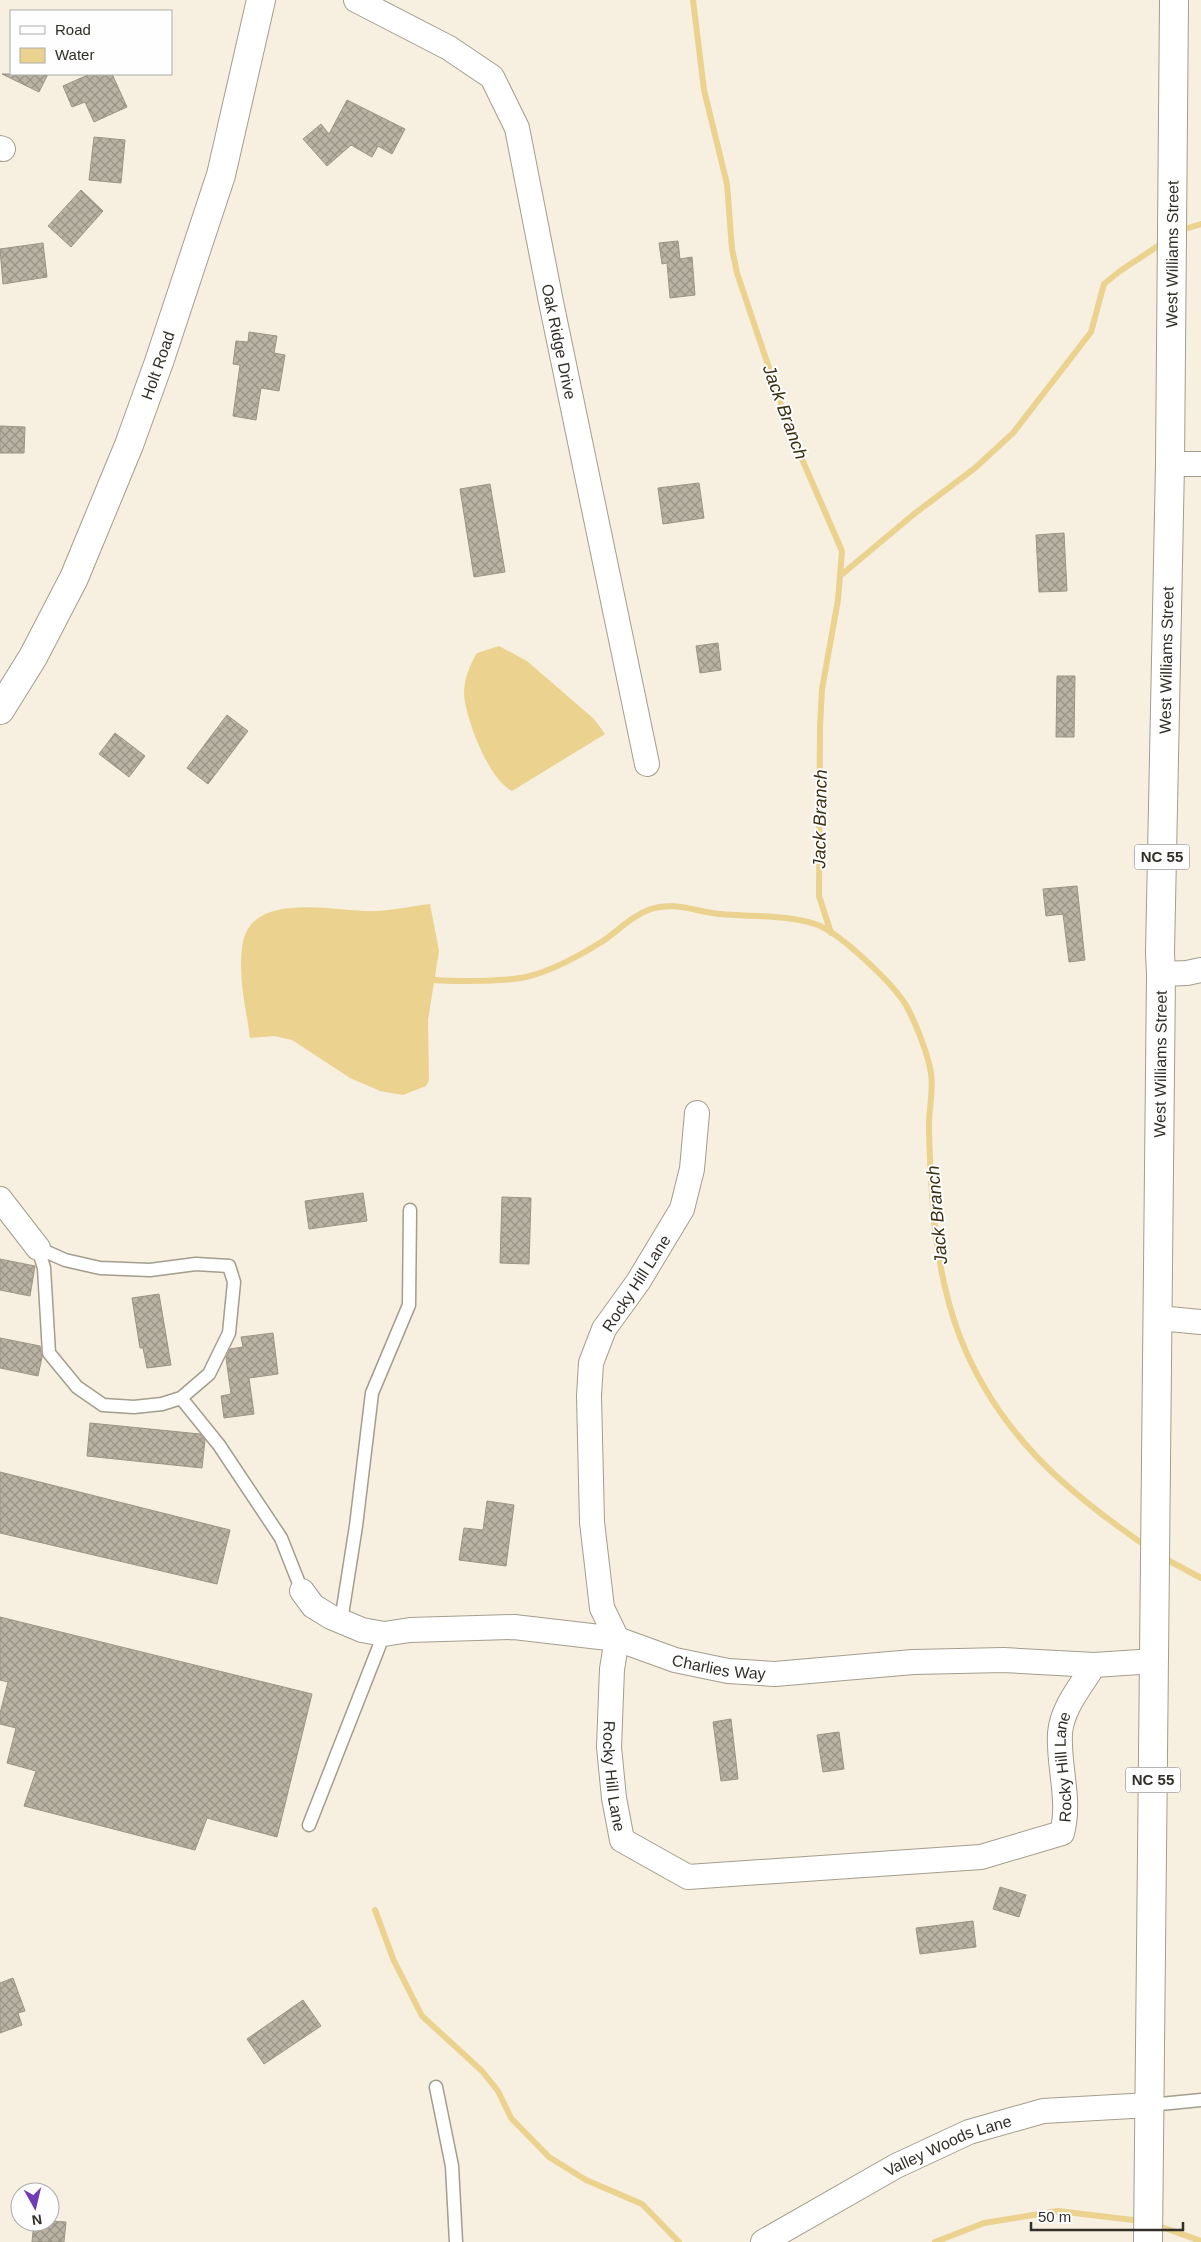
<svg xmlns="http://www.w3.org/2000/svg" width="1201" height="2242" font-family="Helvetica,sans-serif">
<defs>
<pattern id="building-cross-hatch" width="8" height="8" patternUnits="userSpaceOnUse" patternTransform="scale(1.25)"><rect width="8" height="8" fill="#bab3a4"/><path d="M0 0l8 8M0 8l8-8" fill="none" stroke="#989286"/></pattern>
</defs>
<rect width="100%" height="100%" fill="#f7f0e0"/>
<!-- water -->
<path fill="#ebd28e" d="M499 646 527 661 594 719 605 734 512 791C489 780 465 718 464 693 464 679 470 664 477 653Z
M430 904 439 951 428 1020 429 1080 426 1086 403 1095 380 1091 350 1078 292 1040 274 1036 250 1038C246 1008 237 973 243 942 254 889 340 913 377 911 395 910 413 906 430 904Z"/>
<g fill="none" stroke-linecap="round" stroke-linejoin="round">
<!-- stream -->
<path stroke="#ebd28e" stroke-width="6" d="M693 0 704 90 727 184 732 249 737 273 792 436 842 551 838 600 822 689 820 727 819 896 831 933
M1185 229 1201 224
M840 576 914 514 975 468 1013 433 1091 332 1104 284 1120 271 1164 242
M425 979C448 982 508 982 530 976 553 970 583 954 603 941 619 930 633 915 651 909 674 901 697 912 720 914 751 917 787 914 818 925 842 935 894 984 907 1007 916 1024 928 1054 931 1073 934 1091 928 1112 929 1131 931 1200 935 1272 960 1337 997 1432 1064 1490 1146 1546
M1162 1557 1201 1578
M375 1910 394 1961 422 2016 482 2071 498 2091 511 2118 549 2157 586 2180 642 2204 679 2242
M1156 2225 1201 2241
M935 2242 984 2223 1058 2211 1141 2221"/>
</g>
<!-- building -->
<path fill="url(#building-cross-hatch)" stroke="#9b9586" d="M2 74H48L39 92Z
M90 74H112L127 107 94 122 85 102 72 107 63 86Z
M347 100 405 129 392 154 378 146 372 157 351 145 327 166 303 139 321 124 329 134Z
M94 137 125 140 121 183 89 180Z
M81 190 103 211 71 247 48 226Z
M678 241 680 259 692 257 695 295 670 298 667 263 662 264 659 243Z
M43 243 47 277 3 284 0 249Z
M249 332 277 336 274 353 285 355 279 391 261 388 256 420 233 416 240 365 233 364 236 341 248 342Z
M0 426 25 427 24 453H0Z
M699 483 704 518 663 524 658 488Z
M490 484 505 572 474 577 460 489Z
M1064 533 1067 591 1039 592 1036 535Z
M718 643 721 670 700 673 696 646Z
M1057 676H1075L1074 737H1056Z
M227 715 248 731 208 784 187 768Z
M115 733 145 756 129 777 99 754Z
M1077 886 1085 960 1069 962 1063 914 1046 916 1043 889Z
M363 1193 367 1221 309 1229 305 1201Z
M502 1197 531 1198 529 1264 500 1263Z
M0 1259 35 1266 30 1296 0 1290Z
M159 1294 171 1365 147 1368 143 1348H140L132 1298Z
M273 1333 278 1374 249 1378 254 1414 224 1418 221 1396 231 1394 226 1358 230 1349 243 1347 241 1337Z
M0 1338 40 1346 42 1357 38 1376 0 1368Z
M90 1423 200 1434 205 1440 202 1468 87 1456Z
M0 1472 230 1530 217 1584 0 1533Z
M487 1501 514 1505 506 1566 459 1560 464 1528 483 1530Z
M0 1617 312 1694 277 1837 207 1818 195 1850 24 1806 36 1771 7 1763 16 1728 0 1724V1713L8 1682 0 1680Z
M731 1719 738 1779 721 1781 713 1722Z
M839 1732 844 1769 823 1772 817 1735Z
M1000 1887 1026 1895 1019 1917 993 1909Z
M973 1921 976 1947 920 1954 916 1928Z
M13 1978 25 2011 18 2013 22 2025 0 2033V1983Z
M303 2000 321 2026 264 2064 247 2039Z
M50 2221 66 2222 64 2242H32L34 2222Z"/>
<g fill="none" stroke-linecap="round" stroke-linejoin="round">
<defs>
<path id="service" d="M38 1248 65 1260 100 1268 150 1270 196 1264 229 1266 234 1282 229 1333 209 1374 181 1398 162 1404 134 1407 103 1405 77 1387 49 1353 44 1268Z
M181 1398 219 1445 281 1538 302 1591
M341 1621 356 1526 372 1393 409 1305 410 1210
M309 1825 384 1634
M436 2087 452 2166 456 2242
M1150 2105 1201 2100"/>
<g id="minor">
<path id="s1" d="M356 0 449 48 492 77 517 128 551 302 647 764"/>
<path d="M0 148 3 149"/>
<path d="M1170 464H1201"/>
<path d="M1161 974 1187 973 1201 970"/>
<path id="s2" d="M697 1113 692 1169 682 1209 638 1282 604 1329 591 1363 589 1396 592 1522 602 1608 617 1639 612 1669 609 1747 614 1798 622 1840 688 1877 981 1857 1062 1833C1071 1800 1058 1767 1060 1733 1062 1708 1081 1686 1094 1665"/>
<path d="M0 1199 38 1248"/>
<path d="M1159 1318 1201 1322"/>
<path id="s3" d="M302 1591 313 1606 331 1617 362 1630 384 1634 410 1630 514 1627 617 1639 675 1660 728 1671 775 1674 913 1662 1004 1660 1094 1665 1155 1661"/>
<path id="s4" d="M763 2242 896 2166 969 2132 1043 2111 1150 2105"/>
</g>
<g id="tertiary">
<path id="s5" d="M0 710 33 657 74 578 129 445 159 362 221 175 261 0"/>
</g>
<g id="primary">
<path id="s6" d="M1148 2242 1161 974 1160 953 1170 464 1174 0"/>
</g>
</defs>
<!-- service casing -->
<use href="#service" stroke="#a39d8d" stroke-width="15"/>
<!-- minor casing -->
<use href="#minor" stroke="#a39d8d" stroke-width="26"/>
<!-- tertiary casing -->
<use href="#tertiary" stroke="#a39d8d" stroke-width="30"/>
<!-- primary casing -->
<use href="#primary" stroke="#a39d8d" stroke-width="30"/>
<!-- service -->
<use href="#service" stroke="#fff" stroke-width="12"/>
<!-- minor -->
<use href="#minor" stroke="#fff" stroke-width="24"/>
<!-- tertiary -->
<use href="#tertiary" stroke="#fff" stroke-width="28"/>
<!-- primary -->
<use href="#primary" stroke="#fff" stroke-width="28"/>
</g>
<g text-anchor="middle" stroke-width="4" stroke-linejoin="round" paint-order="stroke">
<!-- shield labels -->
<g fill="#fefefe" stroke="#6f6d69" stroke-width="1">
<rect x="1134.5" y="844.5" width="55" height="25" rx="4"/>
<rect x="1125.5" y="1767.5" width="55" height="25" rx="4"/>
</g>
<g font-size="15" font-weight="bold" fill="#322f29">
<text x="1162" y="862">NC 55</text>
<text x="1153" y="1785">NC 55</text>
</g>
<!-- street labels -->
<g font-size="16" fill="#322f29" stroke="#fefefe">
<text dy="6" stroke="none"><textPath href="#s6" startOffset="1988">West Williams Street</textPath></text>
<text dy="6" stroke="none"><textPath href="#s1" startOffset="431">Oak Ridge Drive</textPath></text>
<text dy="6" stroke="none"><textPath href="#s5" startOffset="380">Holt Road</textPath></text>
<text dy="6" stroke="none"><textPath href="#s6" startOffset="1582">West Williams Street</textPath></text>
<text dy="6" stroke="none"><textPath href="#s6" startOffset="1178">West Williams Street</textPath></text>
<text transform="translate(636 1283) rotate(-57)" y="6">Rocky Hill Lane</text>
<text dy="6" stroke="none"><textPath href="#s3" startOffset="436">Charlies Way</textPath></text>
<text dy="6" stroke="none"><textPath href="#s2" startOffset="1280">Rocky Hill Lane</textPath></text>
<text dy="6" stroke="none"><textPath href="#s2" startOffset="695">Rocky Hill Lane</textPath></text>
<text dy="6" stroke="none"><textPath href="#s4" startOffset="209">Valley Woods Lane</textPath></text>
</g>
<!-- water labels -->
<g font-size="18" font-style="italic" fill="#3a2f11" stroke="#fefefe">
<text transform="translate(785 412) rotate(70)" y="6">Jack Branch</text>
<text transform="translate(820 819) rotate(-89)" y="6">Jack Branch</text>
<text transform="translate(937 1215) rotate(-95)" y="6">Jack Branch</text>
</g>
</g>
<!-- legend -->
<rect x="10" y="10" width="162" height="65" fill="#fefefe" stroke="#acaba9"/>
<rect x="20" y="26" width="25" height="8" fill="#ffffff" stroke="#acaba9"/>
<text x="55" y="35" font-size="15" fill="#322f29">Road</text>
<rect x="20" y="48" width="25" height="15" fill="#ebd28e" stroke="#acaba9"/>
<text x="55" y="60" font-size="15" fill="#322f29">Water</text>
<!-- north arrow -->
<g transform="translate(35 2207) rotate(172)"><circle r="24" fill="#fefefe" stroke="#acaba9"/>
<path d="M0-4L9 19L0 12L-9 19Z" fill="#6f3cb3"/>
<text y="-8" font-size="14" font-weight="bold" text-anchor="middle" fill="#322f29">N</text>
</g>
<!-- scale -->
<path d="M1031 2222v8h152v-8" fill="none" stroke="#322f29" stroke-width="2.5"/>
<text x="1038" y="2222" font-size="15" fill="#322f29" stroke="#fefefe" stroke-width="4" paint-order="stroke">50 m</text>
</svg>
